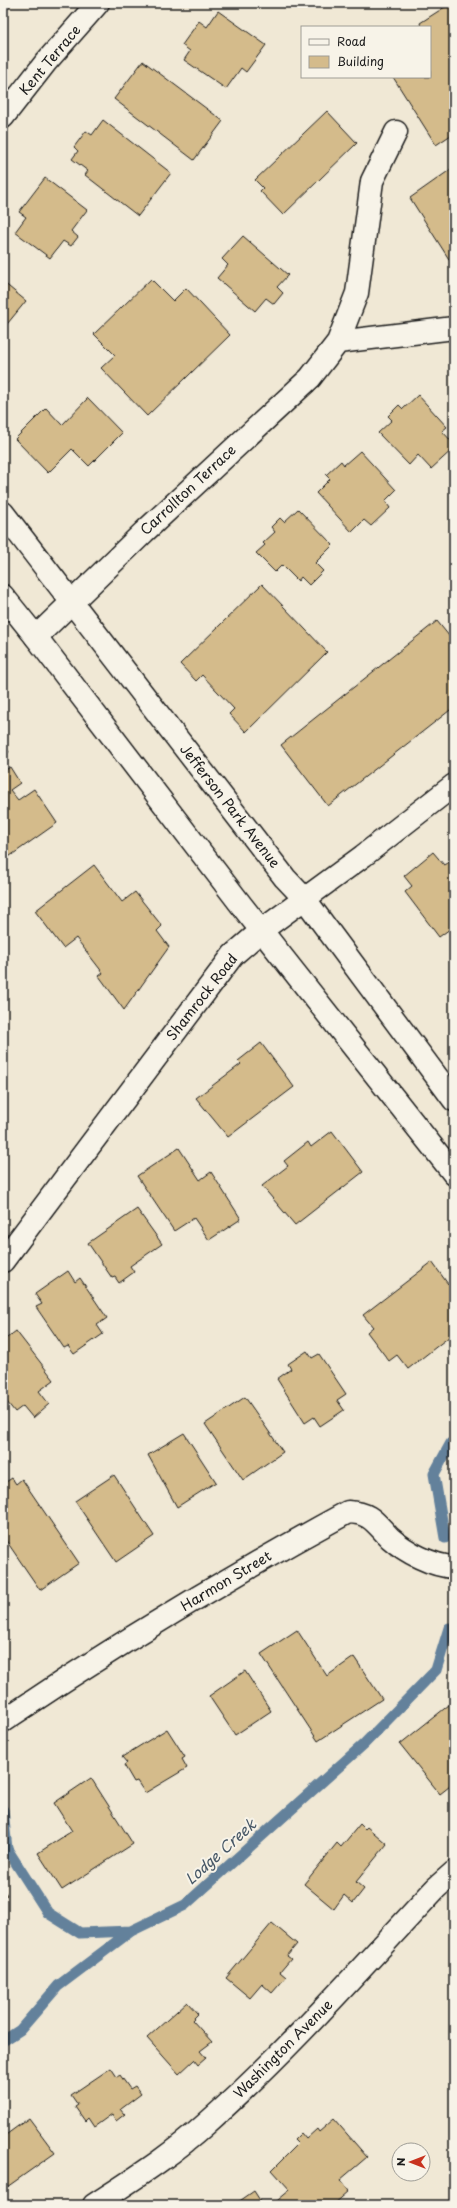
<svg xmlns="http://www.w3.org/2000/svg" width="457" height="2208" font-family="'Playpen Sans',sans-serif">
<rect width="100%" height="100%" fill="#f0e8d5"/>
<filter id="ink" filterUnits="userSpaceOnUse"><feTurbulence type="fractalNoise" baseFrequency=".025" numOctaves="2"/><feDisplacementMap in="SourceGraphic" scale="8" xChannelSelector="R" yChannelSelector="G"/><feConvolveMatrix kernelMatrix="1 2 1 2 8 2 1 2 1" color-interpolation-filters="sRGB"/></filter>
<g filter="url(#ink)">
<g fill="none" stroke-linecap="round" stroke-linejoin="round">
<!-- stream -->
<path stroke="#64819b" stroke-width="11" d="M445 1538 434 1474 451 1443 454 1441
M3 1810 7 1849 48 1913 80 1933 131 1931 185 1905 364 1744 436 1670 449 1628
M3 2041 20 2030 58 1986 131 1931"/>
</g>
<!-- building -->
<path fill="#d4bb8b" stroke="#1c1c1c" d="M3 3H12L3 14Z
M451 3H454V133L436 145 393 77H430V27H419L421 26 420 23Z
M218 11 266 45 246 72 241 68 226 89 184 60 190 51 182 45 199 21 207 27Z
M143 61 223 121 194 160 114 99Z
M327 111 357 143 283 215 260 191 263 188 255 180Z
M103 120 171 173 138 216 85 175 88 171 72 159 78 151 74 147 86 131 92 135Z
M454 167V267L410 198Z
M45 178 87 210 71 231 78 237 71 246 63 241 50 258 15 232 26 217 19 212Z
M243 236 288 275 277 287 283 293 274 304 266 298 255 311 217 278 228 265 222 259Z
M151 279 173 301 186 288 230 335 147 416 101 368 115 355 94 334Z
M3 282 26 301 3 329Z
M418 395 447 427 442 431 454 444V448L431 469 418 455 409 465 378 433 392 420 388 416 399 405 403 409Z
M88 398 122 433 89 466 72 449 48 473 15 439 46 408 62 425Z
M360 451 396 490 385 501 390 508 371 526 364 520 352 532 316 493 330 479 326 475 341 461 344 465Z
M298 509 333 545 315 563 323 571 309 585 301 577 298 581 282 565 275 572 256 553 265 545 263 543 275 532 271 527 280 518 284 522Z
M262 584 327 652 246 732 229 714 234 709 202 675 196 681 180 664Z
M437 621 454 642V707L328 806 281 745Z
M3 744 9 752 3 756Z
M10 767 20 783 10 790 18 800 34 789 57 823 3 861V772Z
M433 852 444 865 454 858V926L439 937 405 892 412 886 404 876Z
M94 865 122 902 135 892 162 926 157 931 169 947 124 1010 99 976 103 973 76 938 63 948 35 911Z
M261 1043 294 1087 228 1137 196 1098 241 1064 238 1061Z
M332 1131 363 1172 295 1225 262 1186 288 1166 284 1161 308 1142 311 1147Z
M179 1148 200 1180 211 1172 241 1219 209 1240 194 1218 174 1231 137 1176Z
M137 1209 162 1244 130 1266 134 1272 119 1283 115 1277 112 1278 88 1243Z
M432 1262 448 1284 454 1279V1333L408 1369 397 1355 389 1361 367 1332 373 1327 363 1315Z
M68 1271 75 1282 80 1278 107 1318 97 1325 103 1334 74 1354 68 1346 64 1348 36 1307 42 1304 35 1294Z
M16 1331 54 1380 39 1391 49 1404 33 1418 23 1406 15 1412 3 1397V1341Z
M307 1351 312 1358 319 1354 346 1394 337 1400 344 1410 320 1426 314 1417 305 1423 277 1379 291 1369 288 1364Z
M245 1397 283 1452 243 1480 205 1424Z
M184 1433 216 1482 177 1507 148 1455Z
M114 1475 154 1536 116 1562 75 1501Z
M12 1478 16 1484 22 1479 79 1563 40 1590 3 1536V1484Z
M297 1630 327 1676 354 1657 382 1699 318 1741 261 1654Z
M245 1671 271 1711 235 1735 209 1696Z
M454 1701V1783L440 1794 400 1744Z
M167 1729 185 1757 182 1759 187 1768 145 1793 137 1781 134 1782 124 1765 127 1763 122 1757Z
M91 1778 133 1844 62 1890 38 1853 72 1831 54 1803Z
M360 1824 365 1829 367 1827 387 1844 356 1882 364 1889 353 1903 344 1895 334 1909 304 1884 337 1843 341 1847Z
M3 1889 7 1895 3 1898Z
M272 1923 297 1944 287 1956 291 1959 280 1972 286 1977 272 1993 262 1984 250 1998 226 1978Z
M187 2002 198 2014 192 2020 212 2042 200 2051 206 2058 198 2065 194 2060 179 2074 147 2038Z
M111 2068 117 2077 120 2075 130 2089 135 2086 141 2094 121 2109 125 2114 116 2121 112 2114 94 2127 88 2118 85 2121 75 2107 78 2105 71 2095Z
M29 2118 55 2153 7 2187 3 2181V2137Z
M334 2119 367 2157 340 2180 349 2191 333 2205H272L290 2190 272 2170 298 2144 294 2140 301 2133 306 2139 317 2129 319 2132Z
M254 2191 263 2205H234Z"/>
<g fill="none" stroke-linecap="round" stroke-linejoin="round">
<defs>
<path id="minor" d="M3 117 46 62 98 3
M338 342 454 328
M36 637 144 532 310 378 338 342 357 293 372 181 396 132
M3 1261 233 955 262 930 363 856 454 785
M3 1721C114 1646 230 1576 348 1512 372 1513 375 1523 390 1538 406 1552 432 1566 454 1567
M94 2205C132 2180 172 2155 206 2124 288 2051 361 1968 436 1888L454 1872"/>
<path id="major" d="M3 513 285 878 304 898 454 1100
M3 596 36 637 242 906 454 1174"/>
</defs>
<!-- minor casing -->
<use href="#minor" stroke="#1c1c1c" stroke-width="25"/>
<!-- major casing -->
<use href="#major" stroke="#1c1c1c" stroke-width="25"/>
<!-- minor -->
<use href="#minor" stroke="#f7f3e8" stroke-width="22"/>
<!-- major -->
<use href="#major" stroke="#f7f3e8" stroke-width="22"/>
</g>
</g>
<g text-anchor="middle" stroke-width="4" stroke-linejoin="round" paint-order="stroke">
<!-- street labels -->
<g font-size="14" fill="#1c1c1c" stroke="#f7f3e8">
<text transform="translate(50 60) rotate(-50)" y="5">Kent Terrace</text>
<text transform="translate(188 490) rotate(-43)" y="5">Carrollton Terrace</text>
<text transform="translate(230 806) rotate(52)" y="5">Jefferson Park Avenue</text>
<text transform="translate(202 997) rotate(-52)" y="5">Shamrock Road</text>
<text transform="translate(226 1581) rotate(-31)" y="5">Harmon Street</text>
<text transform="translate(283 2049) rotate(-45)" y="5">Washington Avenue</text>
</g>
<!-- water labels -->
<g font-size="15" font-style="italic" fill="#465766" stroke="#f7f3e8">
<text transform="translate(221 1852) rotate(-42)" y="5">Lodge Creek</text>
</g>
</g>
<!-- margin -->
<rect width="457" height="2208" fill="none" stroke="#f7f3e8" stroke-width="16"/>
<rect x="8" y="8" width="441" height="2192" fill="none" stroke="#1c1c1c" stroke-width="1.5" filter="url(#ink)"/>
<!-- legend -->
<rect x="301" y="26" width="130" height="52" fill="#f7f3e8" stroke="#9f9d96"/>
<rect x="309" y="39" width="20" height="6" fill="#f7f3e8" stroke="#9f9d96"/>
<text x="337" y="46" font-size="12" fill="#1c1c1c">Road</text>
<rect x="309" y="56" width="20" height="12" fill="#d4bb8b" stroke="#9f9d96"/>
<text x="337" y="66" font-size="12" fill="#1c1c1c">Building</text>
<!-- north arrow -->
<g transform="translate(411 2162) rotate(270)"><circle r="19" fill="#f7f3e8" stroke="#9f9d96"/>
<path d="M0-3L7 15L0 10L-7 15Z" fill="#c8321e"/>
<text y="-6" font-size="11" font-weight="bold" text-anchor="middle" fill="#1c1c1c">N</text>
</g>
</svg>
